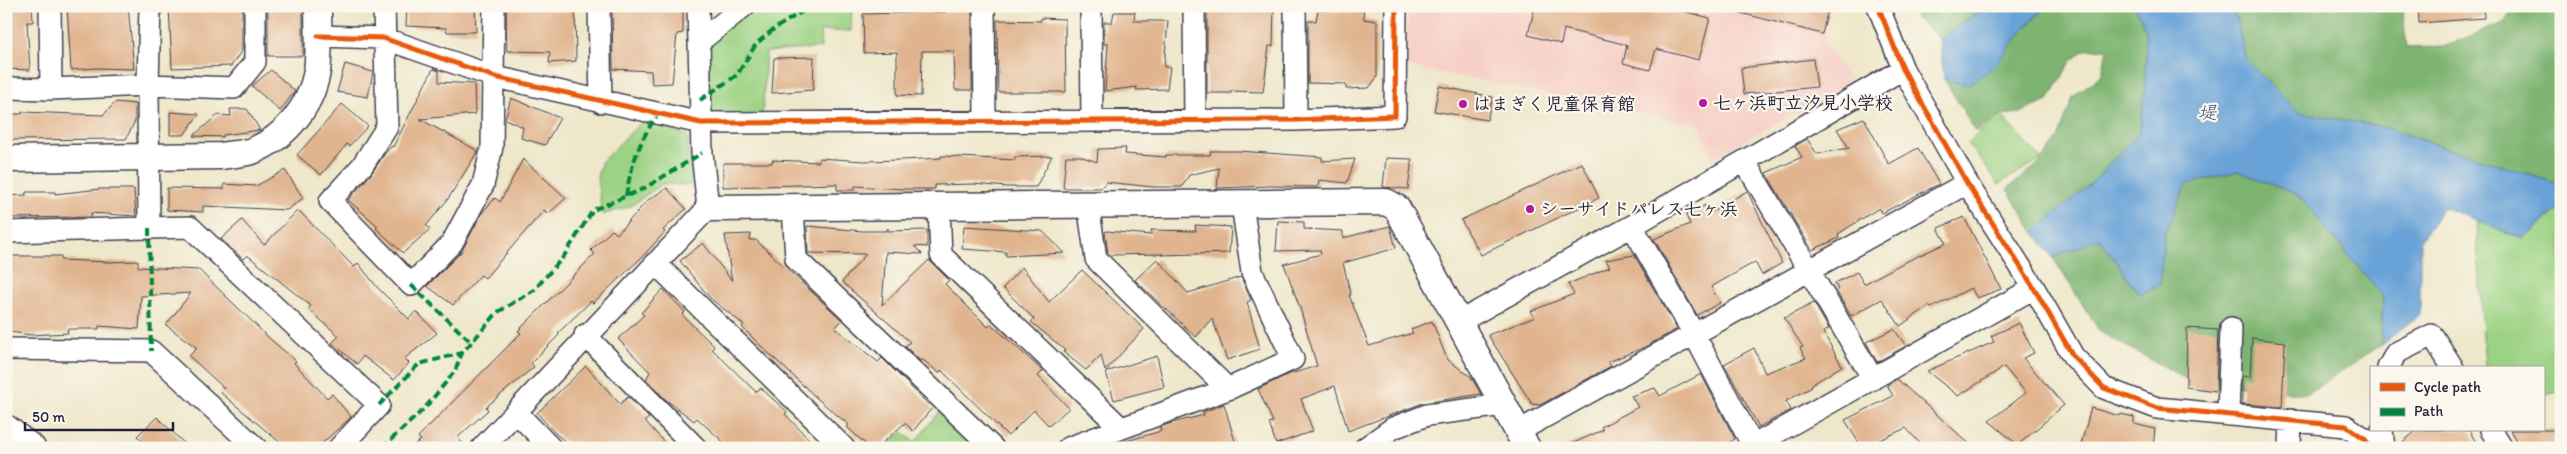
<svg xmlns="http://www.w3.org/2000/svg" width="2567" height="454" font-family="Itim,'Klee One',sans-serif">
<rect width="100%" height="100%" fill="#fbf7ec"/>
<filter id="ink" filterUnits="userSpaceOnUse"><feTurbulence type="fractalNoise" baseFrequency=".02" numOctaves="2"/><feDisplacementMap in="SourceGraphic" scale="10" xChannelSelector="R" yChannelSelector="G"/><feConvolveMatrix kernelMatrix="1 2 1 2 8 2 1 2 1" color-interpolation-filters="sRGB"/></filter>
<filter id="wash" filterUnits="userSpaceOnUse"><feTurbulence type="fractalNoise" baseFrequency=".0096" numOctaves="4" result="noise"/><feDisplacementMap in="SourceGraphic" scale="20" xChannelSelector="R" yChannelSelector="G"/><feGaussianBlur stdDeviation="1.12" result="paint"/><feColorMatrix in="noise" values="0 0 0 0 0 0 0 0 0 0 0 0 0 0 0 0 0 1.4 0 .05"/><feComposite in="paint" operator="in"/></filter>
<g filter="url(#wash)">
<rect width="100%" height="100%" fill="#eee7ca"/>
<!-- built -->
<path fill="#f7d1c8" d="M1408 6H1830L1825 44 1851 82 1713 158 1699 125 1407 66Z"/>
<!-- green -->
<path fill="#9cd283" stroke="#5f7a5f" d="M744 6H852L851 31H820L821 48 766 52 762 123H701L699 42Z
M2001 115 2041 159 1999 184 1967 143Z
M642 121 687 135 692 185 662 184 631 206 602 215 597 177 602 161Z
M2561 208V392L2543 394V368H2485L2476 220 2523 239Z
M940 411 969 438 968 448H885L902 432 915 442Z"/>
<!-- forest -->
<path fill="#7db471" stroke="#506b56" d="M1914 6H1987L1940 39 1916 18Z
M2047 6H2135L2146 30 2145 90 2140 132 2096 179 2034 232 2007 189 2037 165 2058 139 2073 97 2102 74 2107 49 2084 50 2072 60 2048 101 2020 113 2001 115 1976 132 1944 79 1968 85Z
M2233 6H2402L2407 48 2443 47 2506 22 2513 6H2561V185L2383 127 2298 112 2246 60Z
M2238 171 2298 195 2383 296 2381 345 2307 394 2186 379 2100 332 2053 258 2099 238 2139 294 2160 285 2164 234 2187 184Z"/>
<!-- water -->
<path fill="#68a2d7" stroke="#456289" d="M1987 6H2047L2026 26 1997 64 1968 85 1944 79 1940 39Z
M2135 6H2233L2246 60 2298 112 2383 127 2561 185V208L2523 239 2443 207 2420 241V314L2381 345 2383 296 2298 195 2238 171 2187 184 2164 233 2160 285 2139 294 2099 238 2053 258 2034 232 2096 179 2140 132 2145 90 2146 30Z"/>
<g id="blocks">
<!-- building -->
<path fill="#e0b48e" d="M6 6H32L33 22H27L30 70 6 69Z
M67 6H128L134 69 96 68 71 70Z
M169 6H242V50L231 66 172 68Z
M268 6H303V56H268Z
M407 6H475L476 32H447L446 28 406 26Z
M506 6H575L576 61 549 63 550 52 507 51Z
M612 6H641V10L683 11V33L677 34 672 83 652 84 651 71 613 69Z
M946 6H972V90H955L954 51H922L921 96 897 95V52L864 53 863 14 946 12Z
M1207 6H1274L1273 46H1269L1263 92 1231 91V93H1207Z
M1346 6H1363L1364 19 1377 21V77L1369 88 1346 89V84L1308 83V21H1316L1318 10 1346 11Z
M1535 6H1663L1710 18 1699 60 1656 49 1650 70 1623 63 1627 45 1564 29 1561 44 1528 35Z
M1737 6H1829L1822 34 1737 12Z
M2418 6H2483L2484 18 2419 23Z
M1114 12H1135L1134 21H1168L1164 67H1170L1167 89 1136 90 1137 87 1105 91 1108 44H1104V22H1112Z
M1041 18 1065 19 1066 92H998L997 20 1041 21Z
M814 57 813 90 772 93 774 58Z
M1813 59 1817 87 1744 94 1741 68Z
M345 64 373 72 368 97 337 92Z
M433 69 439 71V82L474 84 475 114 420 119 478 151 448 199 426 226 430 229 403 253 376 228 378 226 348 200 371 174 386 152 392 146 393 147Z
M271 70 295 91 280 111 252 86Z
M1439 86 1493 97 1487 120 1434 111Z
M511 98 560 118 545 145 521 138 523 127 505 119Z
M116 102 135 104V121L126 139 6 140V114H22V112L103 115Z
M342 104 368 126 349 146 347 144 321 175 297 155Z
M230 109H247L260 130 223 135V137L193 136 218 115 231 116Z
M170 112 199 114 184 135H170Z
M1864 118 1887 161 1889 164 1918 148 1939 184 1882 213 1879 208 1838 234 1839 238 1812 250 1766 173 1802 157 1795 146 1807 139 1817 154 1849 148 1837 129Z
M1126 148 1125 154 1166 157V155H1210L1211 151H1239L1322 157V161L1355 159 1347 183 1319 180 1318 187 1269 186 1217 188 1219 168 1189 175 1182 187H1153L1106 182 1101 188H1063L1066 156H1080L1097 162 1098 149Z
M941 156 1015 160V157L1052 156 1036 187H1007L974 184 935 185V189H903L855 186V190H837V184L723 187V163H772V160L819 162V158L864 161 902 160 941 158Z
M1386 158 1412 159 1408 189 1383 187Z
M523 159 566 198 548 214 544 210 485 278 481 275 453 305 427 286 461 252 482 213 495 198 500 202Z
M1582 163 1599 198 1481 255 1461 220Z
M285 170 303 198 287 210 203 206V212L167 210V188L224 189V184L256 186Z
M667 188 686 209 663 230 665 232 641 258 593 303 591 301 558 333 559 335 531 363 534 367 486 407 488 410 457 438 468 448H410L421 440 418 437 521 333 518 331 595 254 591 250 612 230 617 234 648 200Z
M100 189H134L136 216 91 213V217L6 218V196L26 195V192H55V194Z
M1747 191 1782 263 1762 275 1755 262 1711 287 1720 303 1697 315 1654 239 1690 224 1686 215 1706 205 1710 213Z
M298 210 354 267 358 263 377 287 409 319 416 311 437 333 404 359 409 363 394 380 363 356 357 364 332 343 339 336 308 309 311 306 247 255 243 259 221 239 242 220 264 245Z
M1964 217 2001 289 1977 298 1971 288 1931 308 1929 306 1900 326 1882 299 1851 316 1836 291 1838 290 1835 283 1857 272 1864 284 1899 265 1946 243 1938 228Z
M1278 221 1304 222V229L1343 231V238L1390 226 1396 248 1343 263 1351 295H1349L1369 346 1413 333 1411 329 1432 321 1447 359 1471 377 1481 394 1423 403 1348 431 1335 386 1301 399 1313 431 1276 444 1269 423 1273 422 1258 389 1287 375 1317 366 1300 308 1284 264 1321 254 1320 250 1276 251Z
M1195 225 1231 227 1229 253 1161 255 1163 254 1110 255 1108 253 1105 232 1107 231 1151 235V230L1196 231Z
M807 226 863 231H886L888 228V231L927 230V247L914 246 922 254 886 252 882 305 929 260 949 280 945 284 988 327 991 324 1043 371 1038 376 1069 408 1049 426 1034 410 1008 436 941 370 939 373 922 359 920 361 905 346 910 342 842 282 866 254 808 253Z
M964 226 1042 231 1065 253 1006 256V252L962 249Z
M751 234 750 240H756L842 320 835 328 878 362 882 358 932 408 913 431 905 423 877 448H870L847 427 849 425 819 400 761 346 742 327 744 325 710 298 680 261 703 243 732 281 725 235Z
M1634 255 1677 329 1645 347 1608 362 1611 366 1540 405 1532 404 1488 335 1535 317 1531 311 1574 294 1568 284 1610 267 1606 260Z
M6 256H61V260L108 262 138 261V267L199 270 270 339 296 361 294 363 327 398 332 394 351 417 317 448H287L283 445 220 392 224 388 189 356 197 348 166 325 191 293 141 296 139 329 99 326V329H67L68 333 31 335 10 332Z
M1157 259 1188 293 1241 277 1251 300 1247 302 1260 349 1227 360 1212 318 1196 337 1135 280Z
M1022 267 1049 302 1082 270 1144 329 1105 371 1101 355 1086 370 1063 352 1065 350 1031 322 1034 319 1003 288Z
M663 289 685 312 682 315 714 346 712 349 756 392 761 388 787 412 785 414 817 448H730L697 418 694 421 666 400 646 379 650 372 618 339 644 315 641 313Z
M1814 303 1829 329 1823 332 1842 366 1811 385 1812 387 1786 401 1791 410 1759 427 1724 364 1754 348 1765 373 1806 358 1800 348 1803 347 1784 318Z
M2019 323 2034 353 2023 358 2064 405 2018 445 1989 421 2026 393 2004 367 1958 396 1927 371 1994 342 1991 336Z
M2187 328 2218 330 2216 391 2186 387Z
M1894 329 1906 346 1877 362 1866 342Z
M2252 338 2285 342 2282 407 2242 404V376L2250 377Z
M1157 356 1164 387 1114 400 1106 372Z
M586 366 620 404 628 397 649 418 645 421 670 448H574L556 434 537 413Z
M1701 374 1735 439 1720 448H1562L1603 430 1601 427 1638 407 1631 396 1655 388 1660 396Z
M1897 379 1974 448H1924L1906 428 1862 448 1845 420 1893 396 1887 385Z
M1224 404 1237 448H1117L1116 444 1161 431 1160 427 1172 423 1204 415 1203 412Z
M2091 408 2120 416 2121 414 2134 417V424L2155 429 2153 448H2123L2109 443 2107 448H2080Z
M157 417 189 448H150L137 436Z
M2417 430H2469L2479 448H2396Z
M2510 430H2561V448H2520Z"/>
</g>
</g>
<g filter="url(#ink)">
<use href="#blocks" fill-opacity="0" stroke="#414050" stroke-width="1"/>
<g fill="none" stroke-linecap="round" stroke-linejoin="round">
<defs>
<path id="minor" d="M50 6 51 89
M384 6 387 127 362 166 330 201 411 285 452 243 483 185 492 147 494 6
M599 6 601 102
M984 6 985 121
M1091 6 1092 121
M1194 6 1195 121
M1295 6 1296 120
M1878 6 1903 69 1967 183 2034 288 2073 356 2104 388 2157 408 2346 426 2364 438 2371 448
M318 36 383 38 495 77 701 123 1296 120 1395 116 1396 6
M699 42 744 6
M6 88 51 89 148 85 234 88 255 62V6
M1745 162 1873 379
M793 207 796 259 993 448
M939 207 941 255 1121 428
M1632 226 1694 334 1754 448
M149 228 190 227 379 405 339 448
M6 232 149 228 148 85 150 6
M655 263 844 448
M1459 322 1632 226 1903 69
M585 335 696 448
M6 349 151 351 256 448
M2388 368 2396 353 2432 335 2453 368
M1228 389 1293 359 1252 272 1242 204
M516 412 551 448
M2228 415 2231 328
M2382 430 2384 448
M2491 430 2502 448
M1519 431 1967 183
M482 448 708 208 702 153 698 6
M1068 448 1228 389 1096 259 1088 204
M1365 448 1393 428 1427 415 1504 405
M1749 448 2034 288
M2290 448 2291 420"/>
<path id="tertiary" d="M6 159 221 156C231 154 243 154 252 151 285 138 311 107 317 71 320 51 318 27 318 6
M708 208 1386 202 1397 208 1404 221 1527 448
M6 428 32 448"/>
</defs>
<!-- minor casing -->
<use href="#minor" stroke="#414050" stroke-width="24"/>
<!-- tertiary casing -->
<use href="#tertiary" stroke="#414050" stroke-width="29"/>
<!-- minor -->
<use href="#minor" stroke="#fff" stroke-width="21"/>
<!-- tertiary -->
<use href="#tertiary" stroke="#fff" stroke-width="26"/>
<!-- quiet -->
<path stroke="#00873e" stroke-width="4" stroke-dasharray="8 4" stroke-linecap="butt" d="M700 100 737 75 756 44 774 29 811 6
M626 196C631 165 640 139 658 114
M149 228 151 351
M411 285 471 342
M379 405 419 364 462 353
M382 448 425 408 455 371 462 353 498 312 534 290 564 256 593 210 643 189 702 153"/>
<defs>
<path id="cycleway" d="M1878 6 1903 69 1967 183 2034 288 2073 356 2104 388 2157 408 2346 426 2364 438 2371 448
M318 36 383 38 495 77 701 123 1296 120 1395 116 1396 6"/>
</defs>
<!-- cycleway casing -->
<use href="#cycleway" stroke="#fbf7ec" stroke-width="8"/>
<!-- cycleway -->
<use href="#cycleway" stroke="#e8590c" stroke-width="5"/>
</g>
</g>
<!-- markers -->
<g fill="#b5179e" stroke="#fbf7ec" stroke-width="2">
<circle cx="1703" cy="103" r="5"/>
<circle cx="1463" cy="104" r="5"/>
<circle cx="1530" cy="209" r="5"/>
</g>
<g text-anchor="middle" stroke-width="4.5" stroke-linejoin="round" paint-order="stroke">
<!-- poi labels -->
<g font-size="18" font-weight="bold" fill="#22223b" stroke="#fbf7ec" text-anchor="start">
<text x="1713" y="109">七ヶ浜町立汐見小学校</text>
<text x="1473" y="110">はまぎく児童保育館</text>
<text x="1540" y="215">シーサイドパレス七ヶ浜</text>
</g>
<!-- water labels -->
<g font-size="19" font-style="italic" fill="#3e5579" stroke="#fbf7ec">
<text x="2207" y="119">堤</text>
</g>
</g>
<!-- margin -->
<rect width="2567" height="454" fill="none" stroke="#fbf7ec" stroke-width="25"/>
<!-- legend -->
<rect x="2370" y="366" width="175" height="65" fill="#fbf7ec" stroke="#a4a2a5"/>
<rect x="2380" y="383" width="25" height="8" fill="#e8590c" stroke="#a4a2a5"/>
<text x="2414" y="392" font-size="15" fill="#22223b">Cycle path</text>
<rect x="2380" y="408" width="25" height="8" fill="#00873e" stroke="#a4a2a5"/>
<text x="2414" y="416" font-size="15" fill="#22223b">Path</text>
<!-- scale -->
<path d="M25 422v8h148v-8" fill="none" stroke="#22223b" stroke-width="2.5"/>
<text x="32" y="422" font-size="15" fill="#22223b" stroke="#fbf7ec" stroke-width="4" paint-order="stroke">50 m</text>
</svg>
